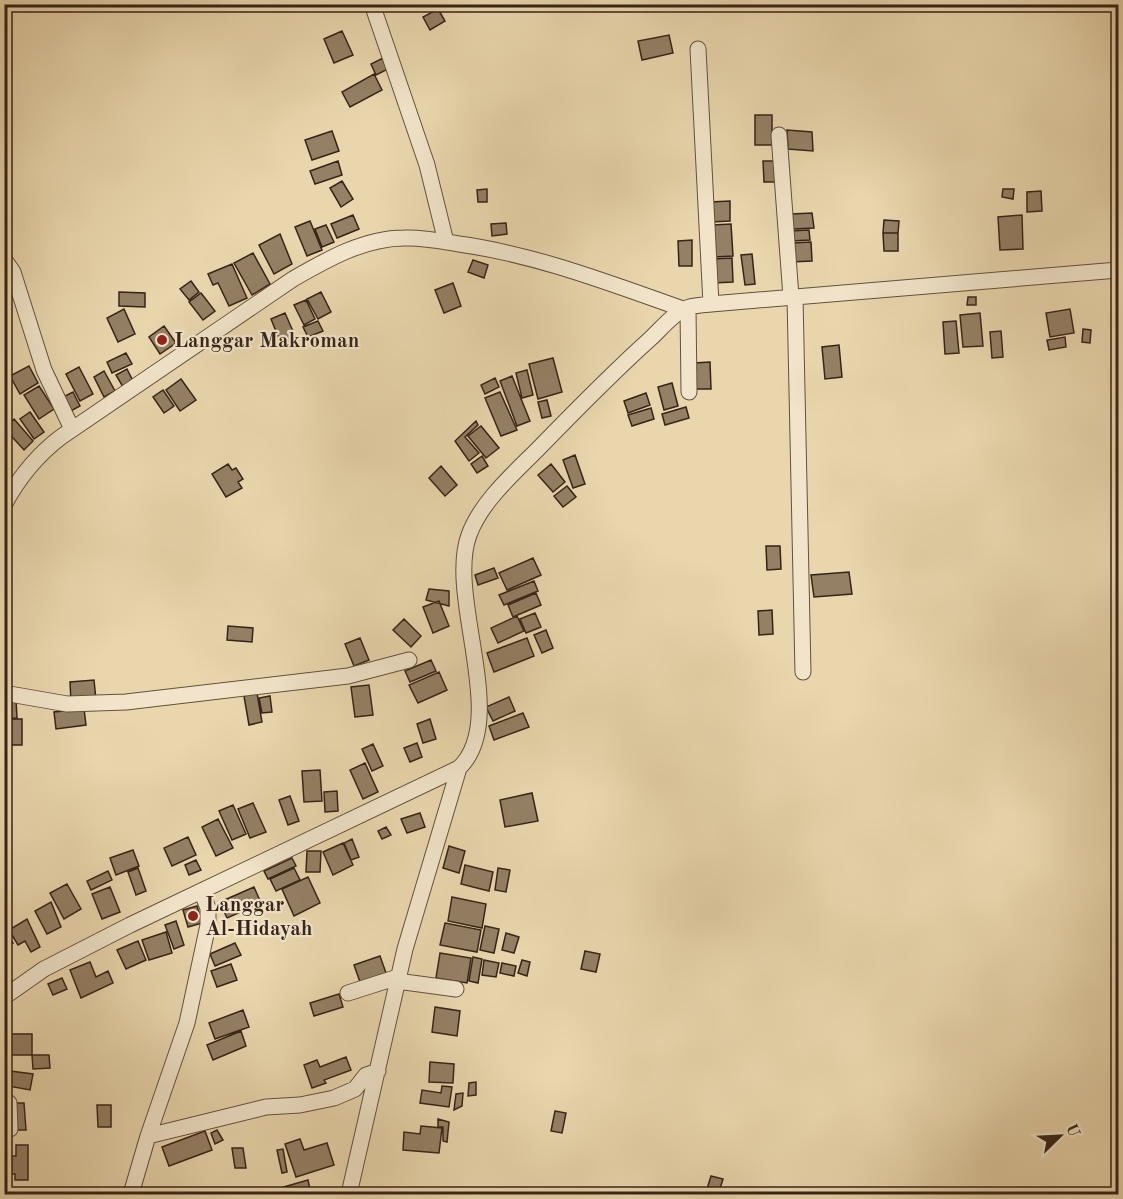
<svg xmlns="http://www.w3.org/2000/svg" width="1123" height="1199" font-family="'Old Standard TT',serif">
<rect width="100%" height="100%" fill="#e9d6ad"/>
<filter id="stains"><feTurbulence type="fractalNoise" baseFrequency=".00333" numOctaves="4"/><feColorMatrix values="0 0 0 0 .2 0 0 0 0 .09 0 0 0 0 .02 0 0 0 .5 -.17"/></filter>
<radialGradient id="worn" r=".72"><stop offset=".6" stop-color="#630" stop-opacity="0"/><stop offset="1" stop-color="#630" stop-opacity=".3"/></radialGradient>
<!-- building -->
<path fill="#948065" stroke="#372318" stroke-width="1.5" d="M438 9 445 21 430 30 423 17Z
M342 31 353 55 334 63 324 39Z
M669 35 673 53 642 60 638 41Z
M383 58 388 69 376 75 371 64Z
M374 74 382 90 350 107 342 92Z
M755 115H772V145H755Z
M787 130 812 132 813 151 788 149Z
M332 131 339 151 312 160 305 140Z
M338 161 342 175 315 184 310 171Z
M763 161H777V182H764Z
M342 181 353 199 341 207 330 188Z
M487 189V202H478L477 190Z
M1003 189H1014L1013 199 1002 197Z
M1041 191 1042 211 1027 212V192Z
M730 201V221L711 222 710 202Z
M1118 208V235H1115L1114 209Z
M812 213 814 228 793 229 791 214Z
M353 215 359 229 337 238 331 224Z
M1022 215 1023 249 1000 250 998 217Z
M884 220 899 221 898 233H883Z
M310 221 322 250 307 256 295 227Z
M506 223 507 234 492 236 491 224Z
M731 224 733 256 714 257 712 225Z
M326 225 334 242 322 247 315 229Z
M809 230 810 240 790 241 789 231Z
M883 233H898V251H884Z
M280 234 292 264 274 274 259 245Z
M692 240V266H679L678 241Z
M811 242 812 261 791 262V243Z
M253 253 270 284 252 295 234 263Z
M752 254 755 284 745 285 741 255Z
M732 258 733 282 713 283 712 259Z
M473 260 488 265 484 278 468 272Z
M232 264 247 298 229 306 218 283 213 285 208 274Z
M191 281 199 292 189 300 180 289Z
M453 283 461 306 444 313 435 290Z
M119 292 145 293V307L119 306Z
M321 292 331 312 318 319 307 299Z
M201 293 215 311 203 320 189 302Z
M968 297H976V305H967Z
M306 300 315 319 304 325 294 305Z
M124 309 135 334 118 342 107 318Z
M1070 309 1074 333 1050 337 1046 313Z
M285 313 296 338 281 344 271 319Z
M980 313 983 346 963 347 960 315Z
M318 321 323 331 308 337 303 327Z
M956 321 959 353 945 354 943 322Z
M164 326 176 343 160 354 149 337Z
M1083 329 1091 330 1090 343 1082 342Z
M1001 331 1003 357 992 358 990 332Z
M1065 337 1066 347 1049 350 1047 340Z
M839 345 842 377 825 379 822 347Z
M126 353 132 364 112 373 107 362Z
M553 358 562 392 538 399 529 364Z
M710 362 711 389H695L694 363Z
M29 366 38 383 20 394 10 376Z
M79 367 93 394 80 401 66 374Z
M127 369 133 381 123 387 116 375Z
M527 370 533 395 522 398 516 373Z
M104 371 115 391 104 397 94 377Z
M512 376 530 421 517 426 500 381Z
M495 378 499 387 485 394 481 385Z
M181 379 196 400 180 411 166 390Z
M672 383 678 406 664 410 658 387Z
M39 386 54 409 39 419 24 395Z
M163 390 174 406 164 413 153 397Z
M73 392 80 406 69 412 61 398Z
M500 392 517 430 501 436 485 398Z
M646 393 650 405 628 413 624 401Z
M547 400 551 416 542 418 538 402Z
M686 407 689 418 665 425 662 414Z
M651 408 654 419 632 426 628 415Z
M30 412 44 432 34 439 20 419Z
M14 419 33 441 24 450 4 428Z
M476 421 478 425 465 437 479 453 469 461 455 441Z
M481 426 499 448 486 458 468 436Z
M575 455 585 484 573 488 563 460Z
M482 456 488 466 477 473 471 464Z
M228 464 232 470 236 468 243 479 238 482 242 488 226 497 212 474Z
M551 464 565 482 553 492 538 475Z
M441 466 457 485 445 496 429 478Z
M567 486 576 497 563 507 554 496Z
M766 546H780L781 569 767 570Z
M533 558 541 575 507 590 499 573Z
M494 568 498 578 478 585 475 575Z
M849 572 852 594 814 597 811 575Z
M534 581 538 591 504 605 499 595Z
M429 589 449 591V606L426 600Z
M536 593 541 605 513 617 508 605Z
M439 601 449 626 433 633 423 607Z
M772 610 773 634 759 635 758 611Z
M535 613 541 627 526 633 520 619Z
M517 616 524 631 498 643 491 628Z
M404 619 421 636 411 647 393 630Z
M228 626 253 628 252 642 227 640Z
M546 630 553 648 542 653 534 635Z
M360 638 369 660 354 666 345 644Z
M527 638 534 656 494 672 487 653Z
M431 660 436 671 410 682 405 671Z
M439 672 447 690 418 703 409 685Z
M94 680 96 700 71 702 70 682Z
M369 685 373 715 355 717 351 687Z
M257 693 262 722 249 725 244 696Z
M270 696 272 712 262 713 259 698Z
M509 697 515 711 493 721 486 707Z
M16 699 17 718 4 719V700Z
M84 709 86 725 56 729 54 712Z
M523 713 529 727 494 740 489 726Z
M4 719H22V745H4Z
M430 719 436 739 423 743 417 724Z
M417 743 422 757 410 762 404 748Z
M373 744 383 766 372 771 362 749Z
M365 763 378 792 363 799 350 770Z
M320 770 322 801 304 802 302 771Z
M337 791 338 811 325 812 324 792Z
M532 793 538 821 505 827 500 800Z
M290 796 299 821 288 825 279 800Z
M253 803 266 832 250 838 238 809Z
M233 805 246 834 232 840 219 811Z
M420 813 425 827 407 833 401 819Z
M218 819 233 848 216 856 202 827Z
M386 827 391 835 382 839 378 831Z
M188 837 196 855 172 866 164 848Z
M352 839 359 857 351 860 344 843Z
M343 843 353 865 333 875 323 852Z
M449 846 465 851 459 873 443 868Z
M133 850 139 866 116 875 110 858Z
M307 851H321L320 872H306Z
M292 858 296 866 268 879 264 871Z
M196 860 201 870 189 875 185 865Z
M465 865 493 872 489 891 461 884Z
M138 868 146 891 136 895 128 872Z
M294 868 300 880 276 891 270 879Z
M498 868 510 870 506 892 495 890Z
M108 871 112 880 91 890 87 881Z
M308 877 320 903 294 916 282 889Z
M67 884 81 909 64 919 50 893Z
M110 887 120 912 102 919 92 894Z
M254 887 261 903 227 918 220 902Z
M452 897 486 904 482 928 448 921Z
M51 902 61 927 47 934 35 911Z
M197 906 202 923 188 927 183 910Z
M27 919 40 947 31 952 25 941 18 945 9 930Z
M176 921 184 945 174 949 165 925Z
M445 923 481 930 477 952 440 945Z
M485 926 499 929 494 953 480 950Z
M4 929 13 943 4 949Z
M166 932 172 953 149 960 142 940Z
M506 933 519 937 514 953 502 950Z
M138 941 146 960 126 969 117 950Z
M235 943 241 955 215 966 210 954Z
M585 951 600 954 596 972 581 969Z
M440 953 471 958 467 983 436 978Z
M380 956 386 973 360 982 354 965Z
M473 957 482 959 478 983 469 981Z
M484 960 499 963 496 977 482 975Z
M522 960 530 962 527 976 518 973Z
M90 962 96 977 108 971 113 983 81 998 70 970Z
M502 963 516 966 514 976 500 973Z
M231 964 237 980 217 987 211 971Z
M62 978 67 989 53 995 48 984Z
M339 994 343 1007 314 1016 310 1003Z
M435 1007 460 1011 457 1036 432 1032Z
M243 1010 249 1027 215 1039 209 1023Z
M241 1031 246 1046 213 1060 207 1045Z
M6 1034H32V1055H6Z
M32 1055H49L50 1068 33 1069Z
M346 1057 351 1070 324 1080 326 1083 312 1088 304 1065 317 1060 320 1067Z
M430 1062 454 1064 453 1083 429 1082Z
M10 1071 33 1074 30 1090 8 1086Z
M476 1082V1095L468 1096 469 1083Z
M442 1086 452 1087 449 1107 420 1103 422 1090 441 1093Z
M463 1093 462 1106 454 1110 456 1094Z
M11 1103H24L26 1130H13Z
M97 1105H111V1127H98Z
M555 1111 566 1113 562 1133 551 1131Z
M438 1119 449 1122 447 1142 443 1141V1127H438Z
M421 1126 442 1128 439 1153 403 1150 404 1132 420 1134Z
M217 1130 223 1140 215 1144 211 1133Z
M205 1131 212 1150 169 1166 162 1147Z
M300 1139 304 1150 327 1143 334 1165 296 1177 285 1144Z
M16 1145H28V1180H15V1174H4V1156H16Z
M232 1148H243L246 1168H235Z
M283 1149 287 1172 282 1173 277 1150Z
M711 1176 723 1179 719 1192 707 1189Z
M308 1180 311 1194H266V1192Z"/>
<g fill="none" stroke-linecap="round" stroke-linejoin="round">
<defs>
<path id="minor" d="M372 4 427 165 446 242
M698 49 711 304
M779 135 791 297
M4 259 13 272 44 370 72 429
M795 297 803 672
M688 308 689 392
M4 505C19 477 36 456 61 437L293 279C326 260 364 238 404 238 422 237 441 241 459 244 537 255 609 283 683 309
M4 693 67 704 126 702 348 676 409 660
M397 981 456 989
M348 993 398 977
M4 997 44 969 130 925 459 768C510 720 446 597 469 535 481 502 513 474 537 450 574 412 611 374 650 339 660 330 672 315 684 309 691 305 703 305 711 304L1118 270
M4 1099 9 1103 10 1129
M148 1136 266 1107 300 1105 334 1098 355 1089 366 1075 378 1071
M131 1194 148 1136 187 1023 208 925V908L201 891
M349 1194 405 949 459 768"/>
</defs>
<!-- minor casing -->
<use href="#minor" stroke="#64503d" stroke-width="17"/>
<!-- minor -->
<use href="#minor" stroke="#f1e4ca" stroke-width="15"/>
</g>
<!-- markers -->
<g fill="#8f2418" stroke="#f1e4ca" stroke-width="2">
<circle cx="162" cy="340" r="6"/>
<circle cx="193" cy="916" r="6"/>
</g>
<g text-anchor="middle" stroke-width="4.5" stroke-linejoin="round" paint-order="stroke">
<!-- poi labels -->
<g font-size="21" font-weight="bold" fill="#372318" stroke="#f1e4ca" text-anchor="start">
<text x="174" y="347">Langgar Makroman</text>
<text x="205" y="911">Langgar<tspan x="205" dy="24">Al-Hidayah</tspan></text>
</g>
</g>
<!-- margin -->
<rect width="1123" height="1199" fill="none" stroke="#e9d6ad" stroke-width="24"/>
<rect x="6" y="6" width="1111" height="1187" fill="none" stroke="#372318" stroke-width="3"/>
<rect x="12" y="12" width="1099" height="1175" fill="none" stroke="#372318" stroke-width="1.5"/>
<!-- north arrow -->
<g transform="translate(1060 1136) rotate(66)" stroke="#f1e4ca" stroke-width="4.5" paint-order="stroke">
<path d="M0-4.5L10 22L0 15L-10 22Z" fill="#372318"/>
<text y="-9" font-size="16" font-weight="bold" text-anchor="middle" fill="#372318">U</text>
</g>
<rect width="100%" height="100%" filter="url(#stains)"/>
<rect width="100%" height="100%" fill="url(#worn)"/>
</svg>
